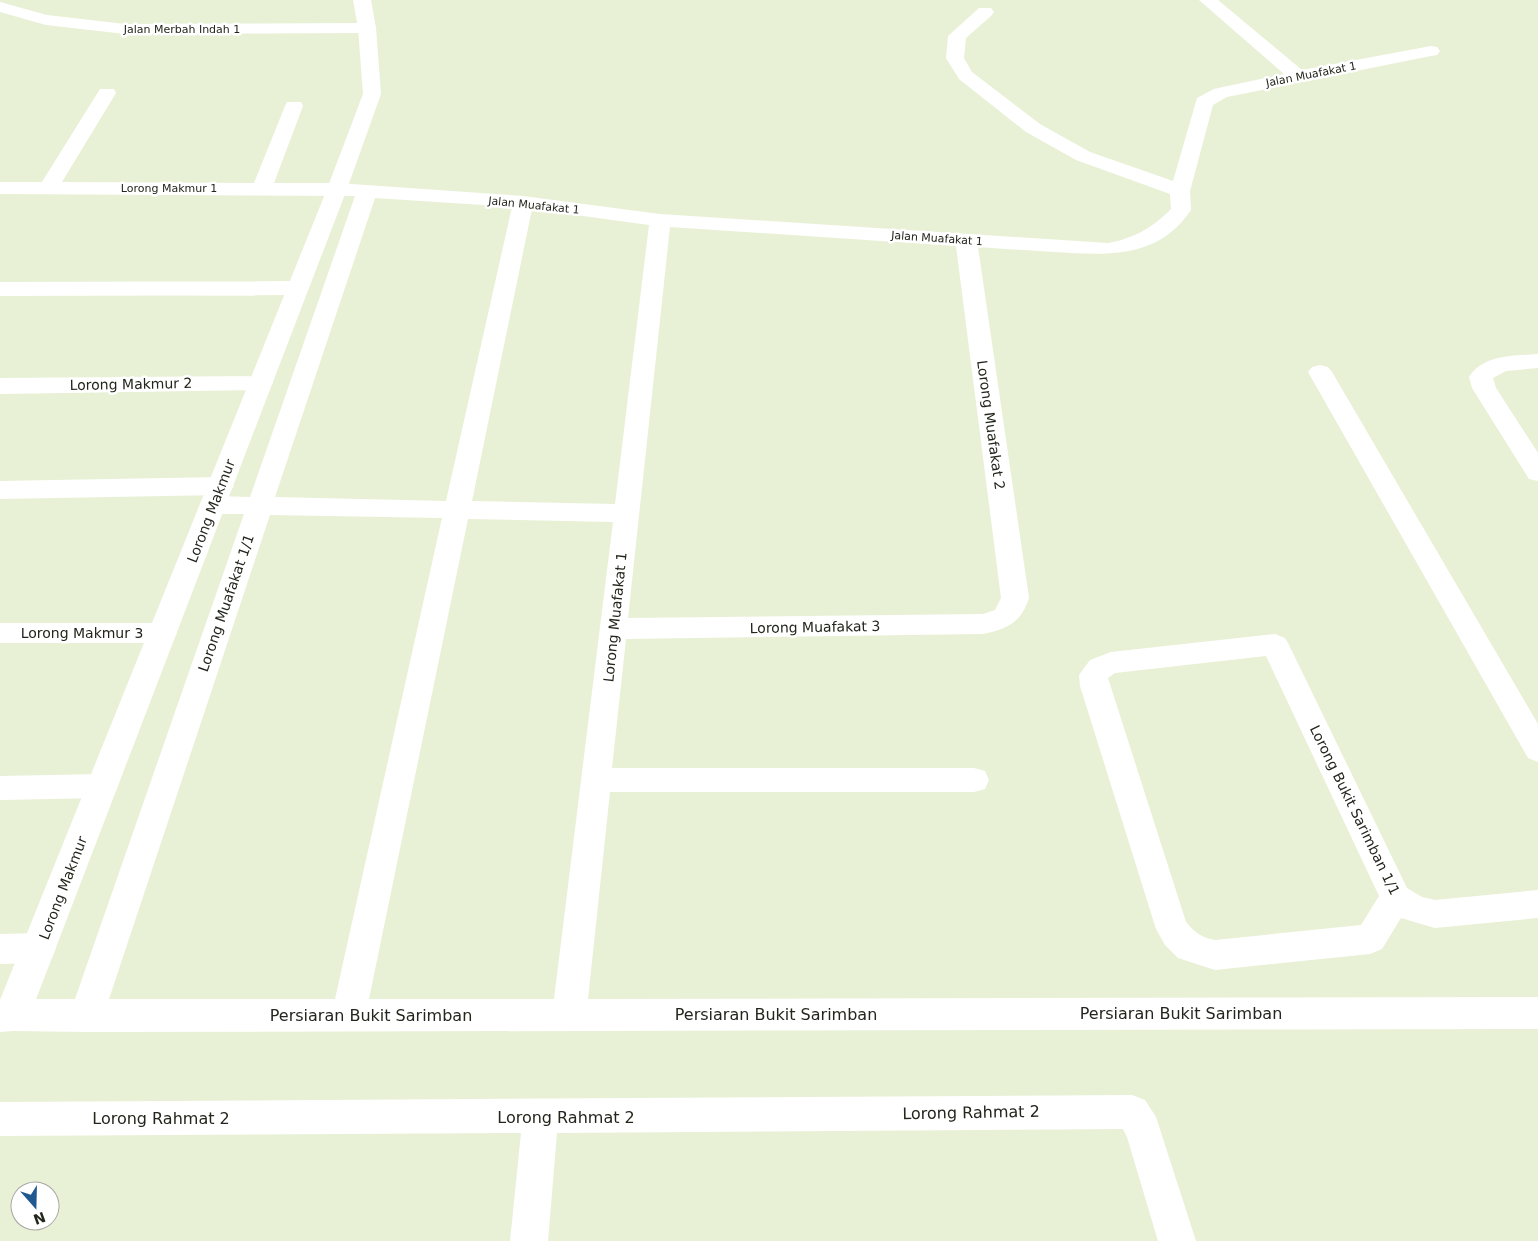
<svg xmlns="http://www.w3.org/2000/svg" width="1538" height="1241" font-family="'DejaVu Sans',sans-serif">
<rect width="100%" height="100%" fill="#e8f1d6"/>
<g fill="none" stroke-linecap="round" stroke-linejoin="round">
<!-- minor -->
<path fill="#fff" fill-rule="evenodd" d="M1199 0H1218L1302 70 1431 46 1437 47 1440 51 1437 55 1431 56 1227 97 1213 105 1190 191 1191 210C1157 260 1107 255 1054 252 1028 250 1003 249 978 247L1029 598C1021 623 1007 629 983 634L626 639 612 768H974L985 771 989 780 985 789 974 792H610L588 999 1538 997V1029L86 1032 13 1031 1 1026 0 1006 13 999H75L244 514H214L205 511 201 505 205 499 214 496 250 497 355 196 0 194V182H42L100 89H114L116 93 62 182 254 183 285 106 287 102H301L303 106 274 183H337L523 196 660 214 1108 243C1135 238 1152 228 1171 209L1170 194 1076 160 1026 132 959 79 946 58 948 36 979 8H991L994 12 991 16 966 38 964 58 972 72 1040 124 1090 152 1173 181 1197 98 1214 89 1284 74ZM375 198 512 207 446 501 275 497ZM532 209 649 225 615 504 472 501ZM670 227 956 246 1001 598 995 610 983 614 628 618ZM270 515 442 518 335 999H109ZM468 519 613 522 554 999H369Z
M0 2 47 15 125 24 367 23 373 24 376 28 373 32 367 33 125 34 46 25 0 12Z
M298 281 306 283 309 288 306 293 298 295 0 296V282Z
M1538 354V368L1506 371 1493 378 1496 388 1538 453V481L1529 479 1472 388 1469 377C1484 354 1514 356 1538 354Z
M1320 365 1328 367 1332 372 1538 724V762L1528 758 1308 372 1312 367Z
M261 376 269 378 273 383 269 388 261 390 0 394V378Z
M221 477 230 480 234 486 230 492 221 495 0 499V481Z
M0 623H163L173 626 177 633 173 640 163 643H0Z
M1275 634 1285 638 1289 645 1407 888 1422 897 1435 900 1538 890V918L1435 928 1401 918 1382 949 1370 954 1215 970 1178 958 1165 945 1156 929 1080 686 1079 675 1090 660 1111 652ZM1266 656 1379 896 1361 925 1215 940C1202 938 1194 932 1186 922L1108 678 1115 673Z
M103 774 114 777 118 786 114 795 103 798 0 800V776Z
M40 933 52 938 56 948 52 958 40 963 0 964V934Z
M1132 1095 1145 1100 1156 1117 1196 1241H1158L1127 1137 1123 1129 557 1133 548 1241H510L521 1133 0 1136V1102Z"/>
<!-- major -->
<path fill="#fff" fill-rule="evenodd" d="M353 0H371L376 28 381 94 347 189 30 1015 25 1026 13 1031 0 1032V1000L327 189 363 94 358 28Z"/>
</g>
<g text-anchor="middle" stroke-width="5" stroke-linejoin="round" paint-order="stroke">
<!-- far-street labels -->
<g font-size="11" fill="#23261c" stroke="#fff">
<text x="182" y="33">Jalan Merbah Indah 1</text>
<text transform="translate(1311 74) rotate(-11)" y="4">Jalan Muafakat 1</text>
<text x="169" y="192">Lorong Makmur 1</text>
<text transform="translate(534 205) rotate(6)" y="4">Jalan Muafakat 1</text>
<text transform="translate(937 238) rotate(4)" y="4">Jalan Muafakat 1</text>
</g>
<!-- street labels -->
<g font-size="14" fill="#23261c" stroke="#fff">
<text transform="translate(131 384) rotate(-1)" y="5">Lorong Makmur 2</text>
<text transform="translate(991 425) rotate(82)" y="5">Lorong Muafakat 2</text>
<text transform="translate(211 511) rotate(-69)" y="5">Lorong Makmur</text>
<text transform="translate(226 603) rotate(-71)" y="5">Lorong Muafakat 1/1</text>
<text transform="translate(615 617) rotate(-84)" y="5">Lorong Muafakat 1</text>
<text transform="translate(815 627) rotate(-1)" y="5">Lorong Muafakat 3</text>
<text x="82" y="638">Lorong Makmur 3</text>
<text transform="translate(1355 810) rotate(64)" y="5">Lorong Bukit Sarimban 1/1</text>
<text transform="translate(63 888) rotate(-69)" y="5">Lorong Makmur</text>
</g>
<!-- near-street labels -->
<g font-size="16" fill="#23261c" stroke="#fff">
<text x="1181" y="1019">Persiaran Bukit Sarimban</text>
<text x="776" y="1020">Persiaran Bukit Sarimban</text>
<text x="371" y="1021">Persiaran Bukit Sarimban</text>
<text transform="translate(971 1112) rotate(-1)" y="6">Lorong Rahmat 2</text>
<text x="566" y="1123">Lorong Rahmat 2</text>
<text x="161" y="1124">Lorong Rahmat 2</text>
</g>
</g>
<!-- north arrow -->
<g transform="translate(35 1206) rotate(160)"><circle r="24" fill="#ffffff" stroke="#a7a8a4"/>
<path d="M0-4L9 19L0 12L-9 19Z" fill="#225890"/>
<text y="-8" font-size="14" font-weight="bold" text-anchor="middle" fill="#23261c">N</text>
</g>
</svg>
